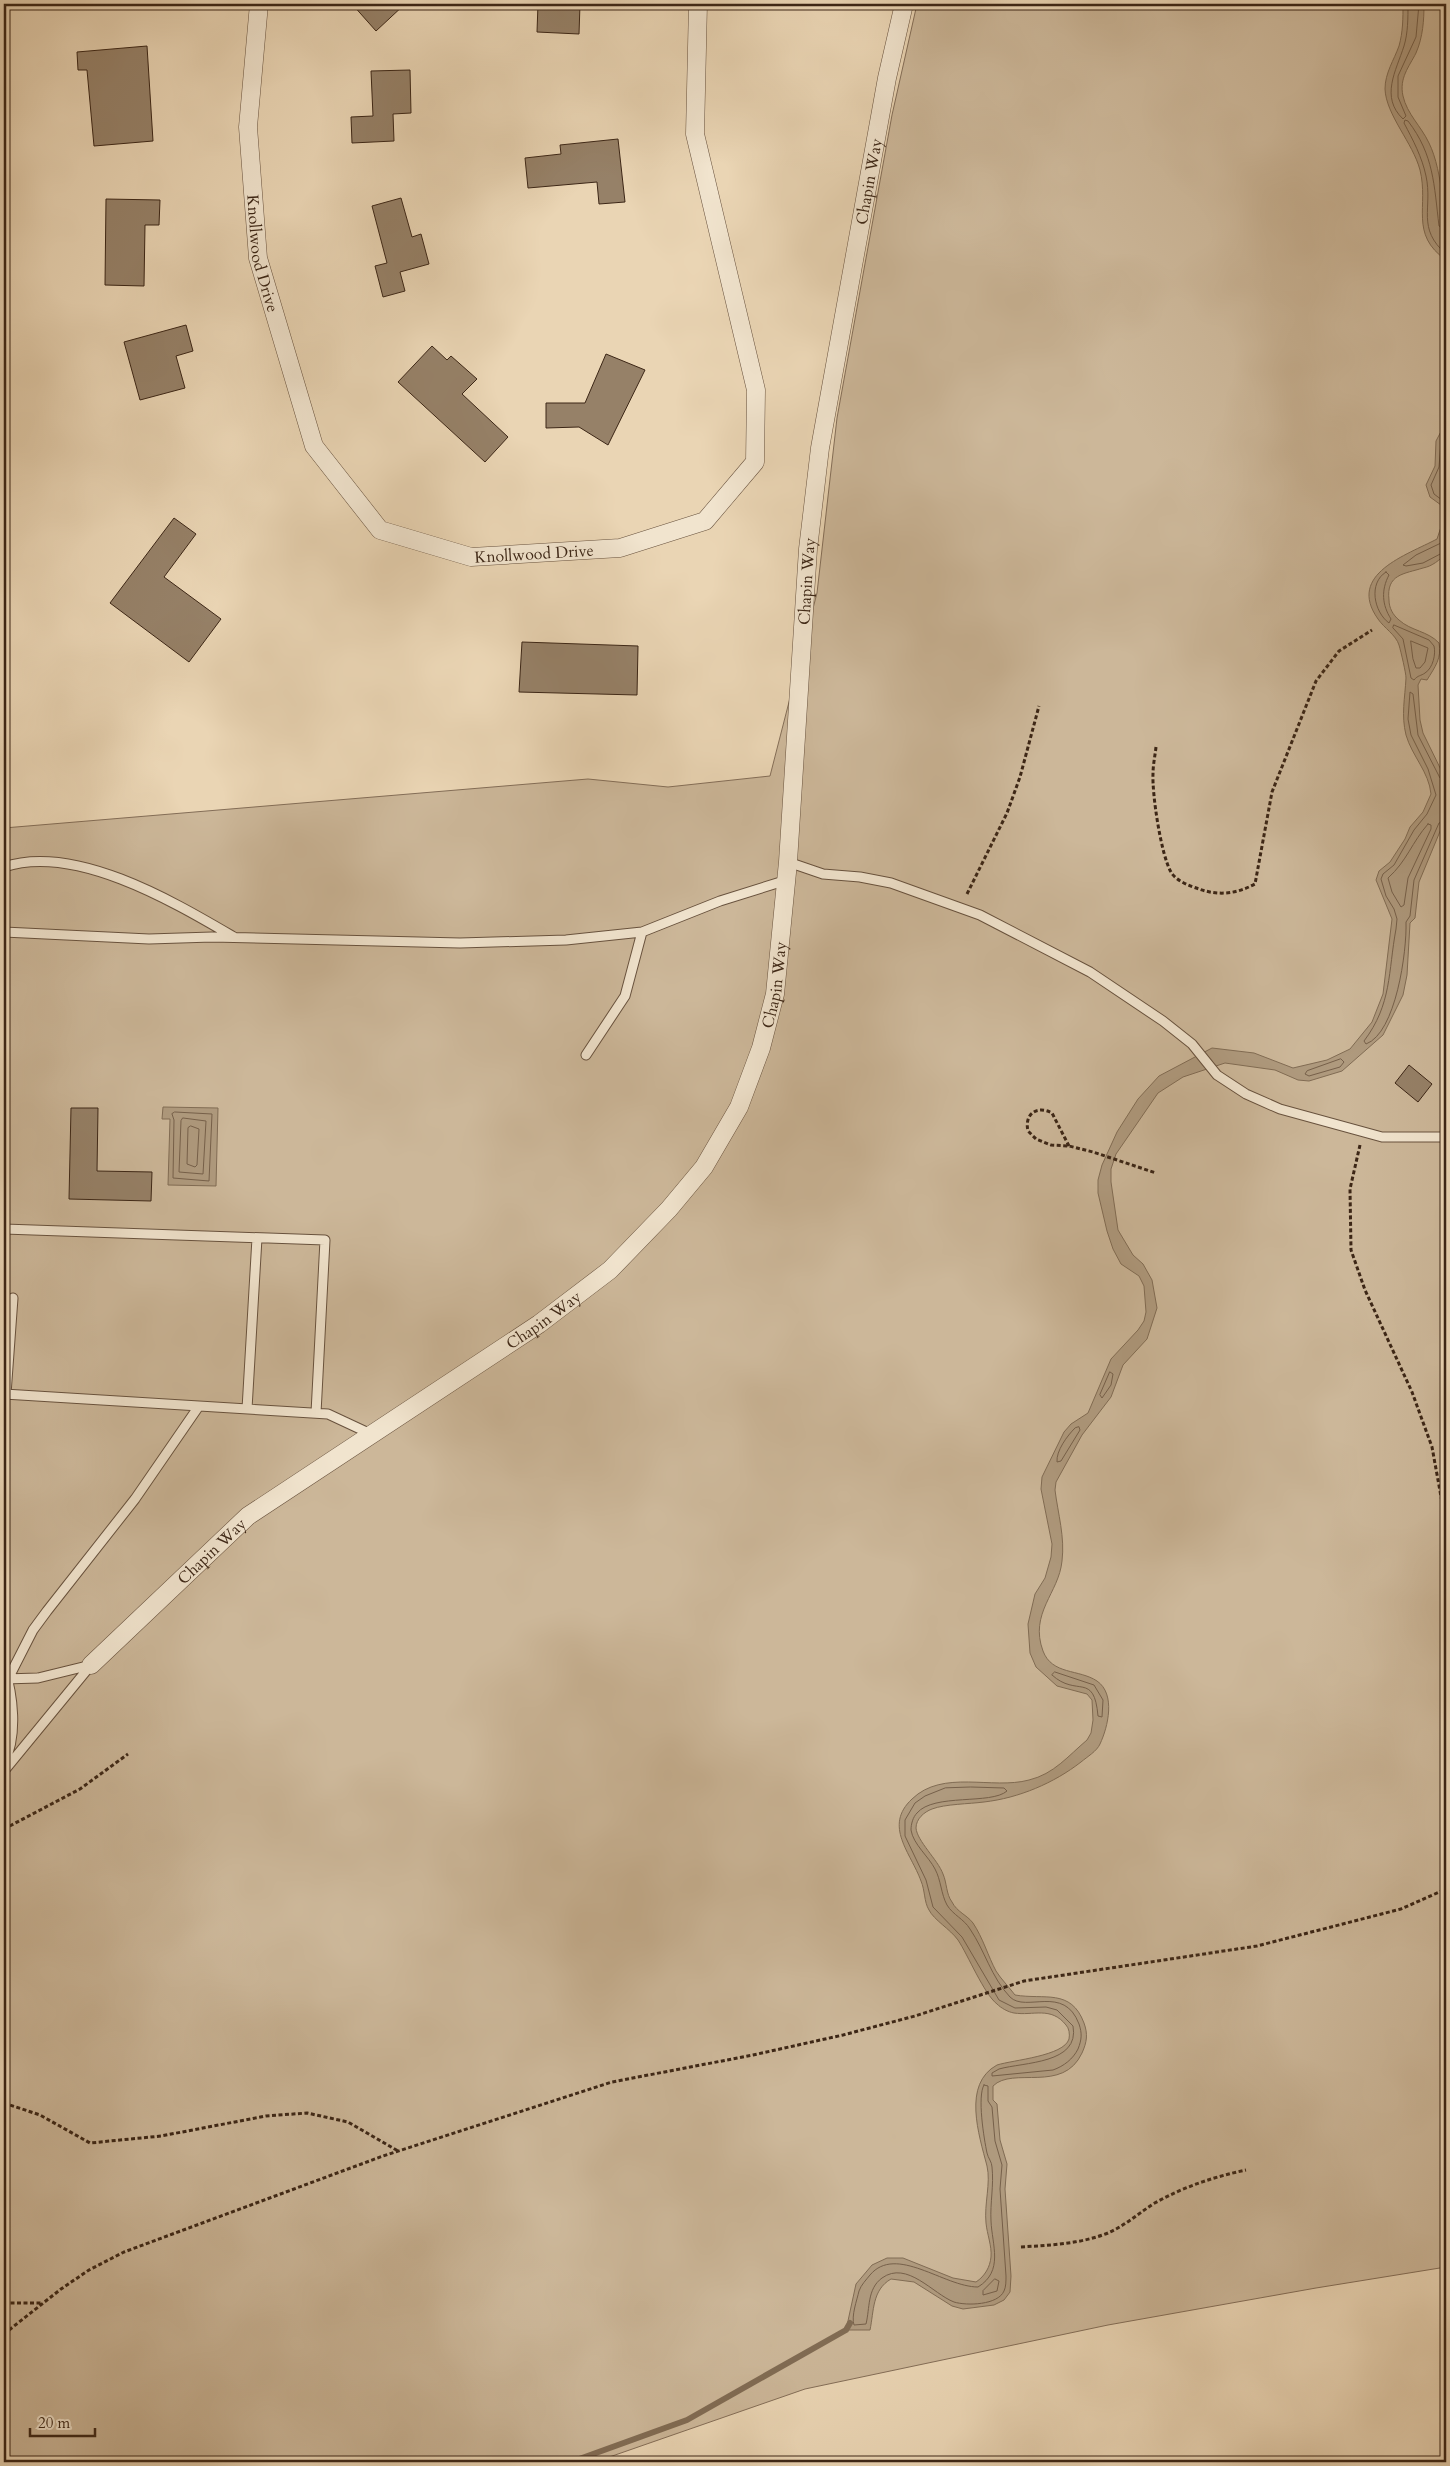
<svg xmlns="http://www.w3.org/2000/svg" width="1450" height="2466" font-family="Cardo,serif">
<rect width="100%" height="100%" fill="#ead5b4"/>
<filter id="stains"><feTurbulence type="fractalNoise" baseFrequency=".004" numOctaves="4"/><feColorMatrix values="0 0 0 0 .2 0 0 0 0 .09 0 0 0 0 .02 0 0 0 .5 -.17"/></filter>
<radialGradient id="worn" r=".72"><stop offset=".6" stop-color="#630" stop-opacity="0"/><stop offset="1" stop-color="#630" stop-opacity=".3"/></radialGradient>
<!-- green -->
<path fill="#ccb799" stroke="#846e58" d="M917 4H1446V2267L1316 2288 1108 2325 805 2389 595 2462H4V828L588 779 668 787 770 776 817 593 837 418 892 115Z"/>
<!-- water -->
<path fill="#af9a7e" stroke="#816c54" d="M1403 4H1424C1424 20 1423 37 1416 53 1409 67 1399 78 1403 96 1407 114 1421 126 1429 143 1443 171 1446 228 1446 260 1409 234 1429 206 1420 170 1413 143 1386 115 1385 89 1385 73 1394 60 1399 46 1403 32 1403 18 1403 4Z
M1446 422V554C1439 560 1433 566 1423 568 1404 574 1386 574 1389 600 1389 608 1393 615 1399 620 1411 631 1428 631 1439 643 1442 658 1435 667 1427 680L1421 679 1418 685 1420 720 1423 733 1446 780V817L1419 882 1415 918 1410 923 1407 975 1403 995 1383 1035 1342 1071 1309 1081 1298 1080 1275 1070 1225 1063 1183 1077 1158 1093 1116 1154 1111 1169V1182L1118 1230 1133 1255 1143 1264 1152 1280 1157 1308 1147 1339 1123 1365 1111 1397 1082 1435 1056 1482 1055 1490C1058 1514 1065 1537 1062 1561 1059 1593 1029 1613 1043 1651 1052 1675 1079 1669 1097 1681 1116 1694 1108 1727 1100 1744 1097 1751 1087 1757 1081 1762 1054 1783 1019 1798 984 1802 969 1804 945 1804 932 1809 924 1812 916 1819 916 1828 917 1841 938 1860 943 1874 947 1883 946 1894 952 1902 957 1912 967 1915 973 1923 983 1938 988 1956 996 1971 1001 1979 1009 1987 1015 1995 1044 2000 1071 1988 1084 2023 1088 2034 1087 2042 1082 2053 1063 2094 1013 2066 993 2086V2100L997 2104 1000 2140 1007 2164 1005 2189 1011 2276 1010 2292 1004 2300 994 2305 963 2309 952 2306 914 2282 891 2279C872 2290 874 2311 870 2330H846L856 2284 872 2265 887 2258H903L953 2278 976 2282C985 2276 990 2267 991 2257 992 2246 987 2234 986 2223 984 2204 991 2183 987 2166 979 2135 962 2084 997 2065 1013 2060 1064 2056 1069 2039 1070 2034 1069 2028 1066 2025 1051 2006 1033 2016 1014 2013 1008 2012 1001 2008 997 2004 984 1994 968 1955 958 1940 950 1929 934 1920 929 1910 924 1902 925 1890 921 1881 911 1853 883 1826 912 1799 943 1769 992 1790 1029 1780 1054 1774 1068 1756 1087 1740L1091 1733 1093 1720 1092 1700 1087 1694 1057 1686 1036 1667 1030 1653 1028 1624 1035 1594 1045 1578 1051 1557 1052 1544 1041 1489 1042 1477 1064 1432 1071 1424 1088 1413 1111 1359 1138 1330 1144 1321 1146 1312 1144 1286 1139 1276 1121 1264 1113 1249 1107 1231 1098 1193V1180L1102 1165 1117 1132 1138 1099 1159 1076 1212 1048 1254 1053 1293 1068 1327 1060 1350 1049 1372 1022 1383 994 1392 919 1376 880 1379 871 1390 862 1405 839 1410 827 1423 812 1431 794C1429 772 1412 756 1406 735 1401 715 1405 698 1406 678 1406 673 1401 652 1399 645 1396 635 1384 628 1378 619 1346 574 1407 555 1437 539L1444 518V510L1441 505 1430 497 1426 485 1435 466 1436 441Z
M163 1107 218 1108 216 1186 168 1185 170 1119H162Z"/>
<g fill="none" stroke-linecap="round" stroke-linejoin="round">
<!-- shore -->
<path stroke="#76604a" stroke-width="1" d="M1408 4C1408 18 1408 33 1404 46 1396 71 1380 97 1403 119L1406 116 1398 97V76L1416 37 1419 4
M1446 230 1439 226C1434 185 1434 155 1408 121L1405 120 1404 123C1413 140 1422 157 1426 176 1433 208 1416 228 1446 254
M1446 431 1441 442 1439 467 1431 485 1434 494 1446 503
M1446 530 1441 543 1416 555 1403 565 1406 566 1423 563 1446 551
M1386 572 1389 575C1381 590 1382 605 1391 619L1389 623C1374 612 1368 583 1386 572Z
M1394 625 1429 640 1434 646C1436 654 1433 668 1425 673 1421 676 1418 675 1414 680L1411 678 1403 639 1393 628Z
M1411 641 1428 648 1425 662 1420 668H1416L1413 659Z
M1446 781 1440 778 1418 735 1413 694 1410 692 1408 719 1411 735 1428 769 1436 795 1427 814 1414 830 1394 865 1383 874 1381 879 1386 896 1394 909 1397 919 1396 929C1388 972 1392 1004 1364 1041L1366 1044C1396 1033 1407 951 1406 922L1410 916 1414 880 1439 823 1446 820
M1428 824 1431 825V829L1408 878 1404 905 1401 907 1392 892 1388 878C1407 861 1412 842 1428 824Z
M1341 1059 1344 1062 1340 1067 1309 1076 1305 1074 1307 1071Z
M175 1112 212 1114 209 1181 173 1178 174 1120 172 1114Z
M183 1118 206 1121 203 1174 179 1172 181 1121Z
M191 1126 199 1129 197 1165 195 1167 187 1164 188 1128Z
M1110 1372 1113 1374 1111 1385 1102 1398 1100 1395Z
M1079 1427 1080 1430 1061 1461 1057 1462C1056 1451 1067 1436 1075 1428Z
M1055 1672 1094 1685 1103 1700 1102 1717 1098 1716C1094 1671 1077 1698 1052 1675Z
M971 1787 1004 1788 1007 1791C991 1805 934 1793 917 1813 913 1817 911 1824 911 1830 913 1844 929 1857 935 1869 941 1880 941 1894 947 1905 953 1915 964 1919 970 1929 985 1951 991 1977 1010 1997 1026 2013 1064 1984 1079 2024 1082 2033 1082 2039 1078 2049 1073 2059 1064 2066 1053 2070L992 2076V2073L999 2069C1024 2062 1080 2064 1073 2026L1057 2010 1046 2007 1015 2008 999 2000 962 1937 933 1907 926 1880 905 1836V1820L915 1803 925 1796 945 1788Z
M984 2085 988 2086V2101L992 2107 995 2141 1002 2165 1000 2189 1006 2276C1006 2281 1006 2287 1004 2291 998 2305 967 2306 954 2302 933 2294 907 2260 882 2278 867 2289 870 2308 866 2324L854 2325C851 2316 857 2300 859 2291 861 2285 866 2280 870 2275 896 2244 944 2287 978 2287 1004 2271 992 2245 991 2221 990 2203 994 2185 992 2167 992 2162 988 2158 987 2153 984 2139 977 2096 984 2085Z
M995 2279 999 2281 997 2291 983 2295V2291Z"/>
<!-- stream -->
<path stroke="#816c54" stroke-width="6" d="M571 2462 687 2420 846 2330 850 2323"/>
</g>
<!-- building -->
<path fill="#968168" stroke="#3c2616" d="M352 4H405L376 31Z
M538 4H580L579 34 537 32Z
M147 46 153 141 94 146 87 70H78L77 52Z
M410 70 411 113 393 114 394 141 352 143 351 117 373 116 371 71Z
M618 139 625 202 599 204 597 182 528 188 525 158 561 154 560 145Z
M401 198 412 237 421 234 429 264 400 272 405 291 383 297 375 266 387 263 372 206Z
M106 199 160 200 159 225H145L144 286 105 285Z
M186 325 193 351 176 356 185 388 140 400 124 342Z
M432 346 447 360 451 356 477 379 462 394 508 437 485 462 398 382Z
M606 354 645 370 608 445 579 427 546 428V403H585Z
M174 518 196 534 164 577 221 619 189 662 110 603Z
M522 642 638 646 637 695 519 692Z
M1409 1065 1432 1084 1418 1102 1395 1083Z
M71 1108H98L97 1171 152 1172 151 1201 69 1199Z"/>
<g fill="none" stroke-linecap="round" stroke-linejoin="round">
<defs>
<path id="service" d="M788 862 823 874 860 877 891 883 980 915 1090 972 1163 1021 1192 1044 1217 1075 1246 1094 1280 1109 1382 1137H1446
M4 867C75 843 174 902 234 937
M4 932 149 939 212 937 460 943 566 940 642 932 720 901 787 880
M586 1055 625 996 642 932
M4 1229 325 1240 316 1413
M4 1394 328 1414 373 1435
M6 1394 13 1298
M247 1409 257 1238
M4 1667C13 1695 18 1735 4 1763
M4 1679 38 1678 91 1665
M8 1679 33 1630 47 1611 135 1499 199 1406
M4 1771 91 1665"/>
<g id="minor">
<path id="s1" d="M259 4 248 127 258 258 314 446 380 530 471 557 620 548 705 521 755 462 756 390 695 134 698 4"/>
<path id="s2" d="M91 1665 248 1516 539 1324 610 1270 669 1209 704 1167 739 1107 761 1048 775 994 788 862 808 549 820 448 887 78 904 4"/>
</g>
</defs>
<!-- service casing -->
<use href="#service" stroke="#68523e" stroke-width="11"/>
<!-- minor casing -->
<use href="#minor" stroke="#68523e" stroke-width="19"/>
<!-- path -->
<path stroke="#3c2616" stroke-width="3" stroke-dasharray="4 2.5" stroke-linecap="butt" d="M1156 747C1155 756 1153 765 1153 774 1152 794 1161 855 1171 872 1176 881 1190 886 1199 889 1219 896 1236 894 1255 884L1272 792 1316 681 1339 651 1372 630
M967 894 1007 813 1020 777 1039 706
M1360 1145 1350 1189 1351 1250 1365 1290 1412 1392 1432 1447 1446 1524
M1069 1146 1052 1113C1037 1105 1024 1114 1028 1131L1036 1139 1051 1145 1069 1146 1093 1152 1156 1173
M4 1829 80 1789 128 1754
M4 1968C11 1986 7 2002 4 2021
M4 2103 40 2115 90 2143 161 2136 266 2116 307 2113 348 2122 398 2151
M1021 2247C1051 2245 1080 2244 1108 2233 1124 2226 1138 2214 1153 2204 1183 2187 1213 2177 1246 2170
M4 2303H41
M4 2334 61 2289 89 2270 124 2252 383 2156 612 2082 753 2055 843 2035 915 2016 1024 1981 1257 1946 1401 1909 1446 1889"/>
<!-- service -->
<use href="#service" stroke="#f1e4ce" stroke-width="9"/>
<!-- minor -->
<use href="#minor" stroke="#f1e4ce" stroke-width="18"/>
</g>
<g text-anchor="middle" stroke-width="4.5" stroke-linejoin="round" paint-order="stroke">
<!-- street labels -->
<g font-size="16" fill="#3c2616" stroke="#f1e4ce">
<text dy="6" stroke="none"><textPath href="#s2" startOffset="1801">Chapin Way</textPath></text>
<text dy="6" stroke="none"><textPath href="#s1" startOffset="251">Knollwood Drive</textPath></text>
<text dy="6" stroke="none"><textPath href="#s1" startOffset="716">Knollwood Drive</textPath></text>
<text dy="6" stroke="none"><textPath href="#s2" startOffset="1396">Chapin Way</textPath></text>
<text dy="6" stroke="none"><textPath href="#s2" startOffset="991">Chapin Way</textPath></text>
<text dy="6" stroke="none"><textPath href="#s2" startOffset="571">Chapin Way</textPath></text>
<text dy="6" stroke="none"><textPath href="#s2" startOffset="166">Chapin Way</textPath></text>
</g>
</g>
<!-- margin -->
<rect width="1450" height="2466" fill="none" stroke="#ead5b4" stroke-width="20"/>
<rect x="5" y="5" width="1440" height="2456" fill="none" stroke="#3c2616" stroke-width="2.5"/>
<rect x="10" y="10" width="1430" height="2446" fill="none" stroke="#3c2616"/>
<!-- scale -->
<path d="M30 2428v8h65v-8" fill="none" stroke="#3c2616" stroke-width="2.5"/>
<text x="38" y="2428" font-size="15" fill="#3c2616" stroke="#f1e4ce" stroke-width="4" paint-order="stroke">20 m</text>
<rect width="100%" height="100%" filter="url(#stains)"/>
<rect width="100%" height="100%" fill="url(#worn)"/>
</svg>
